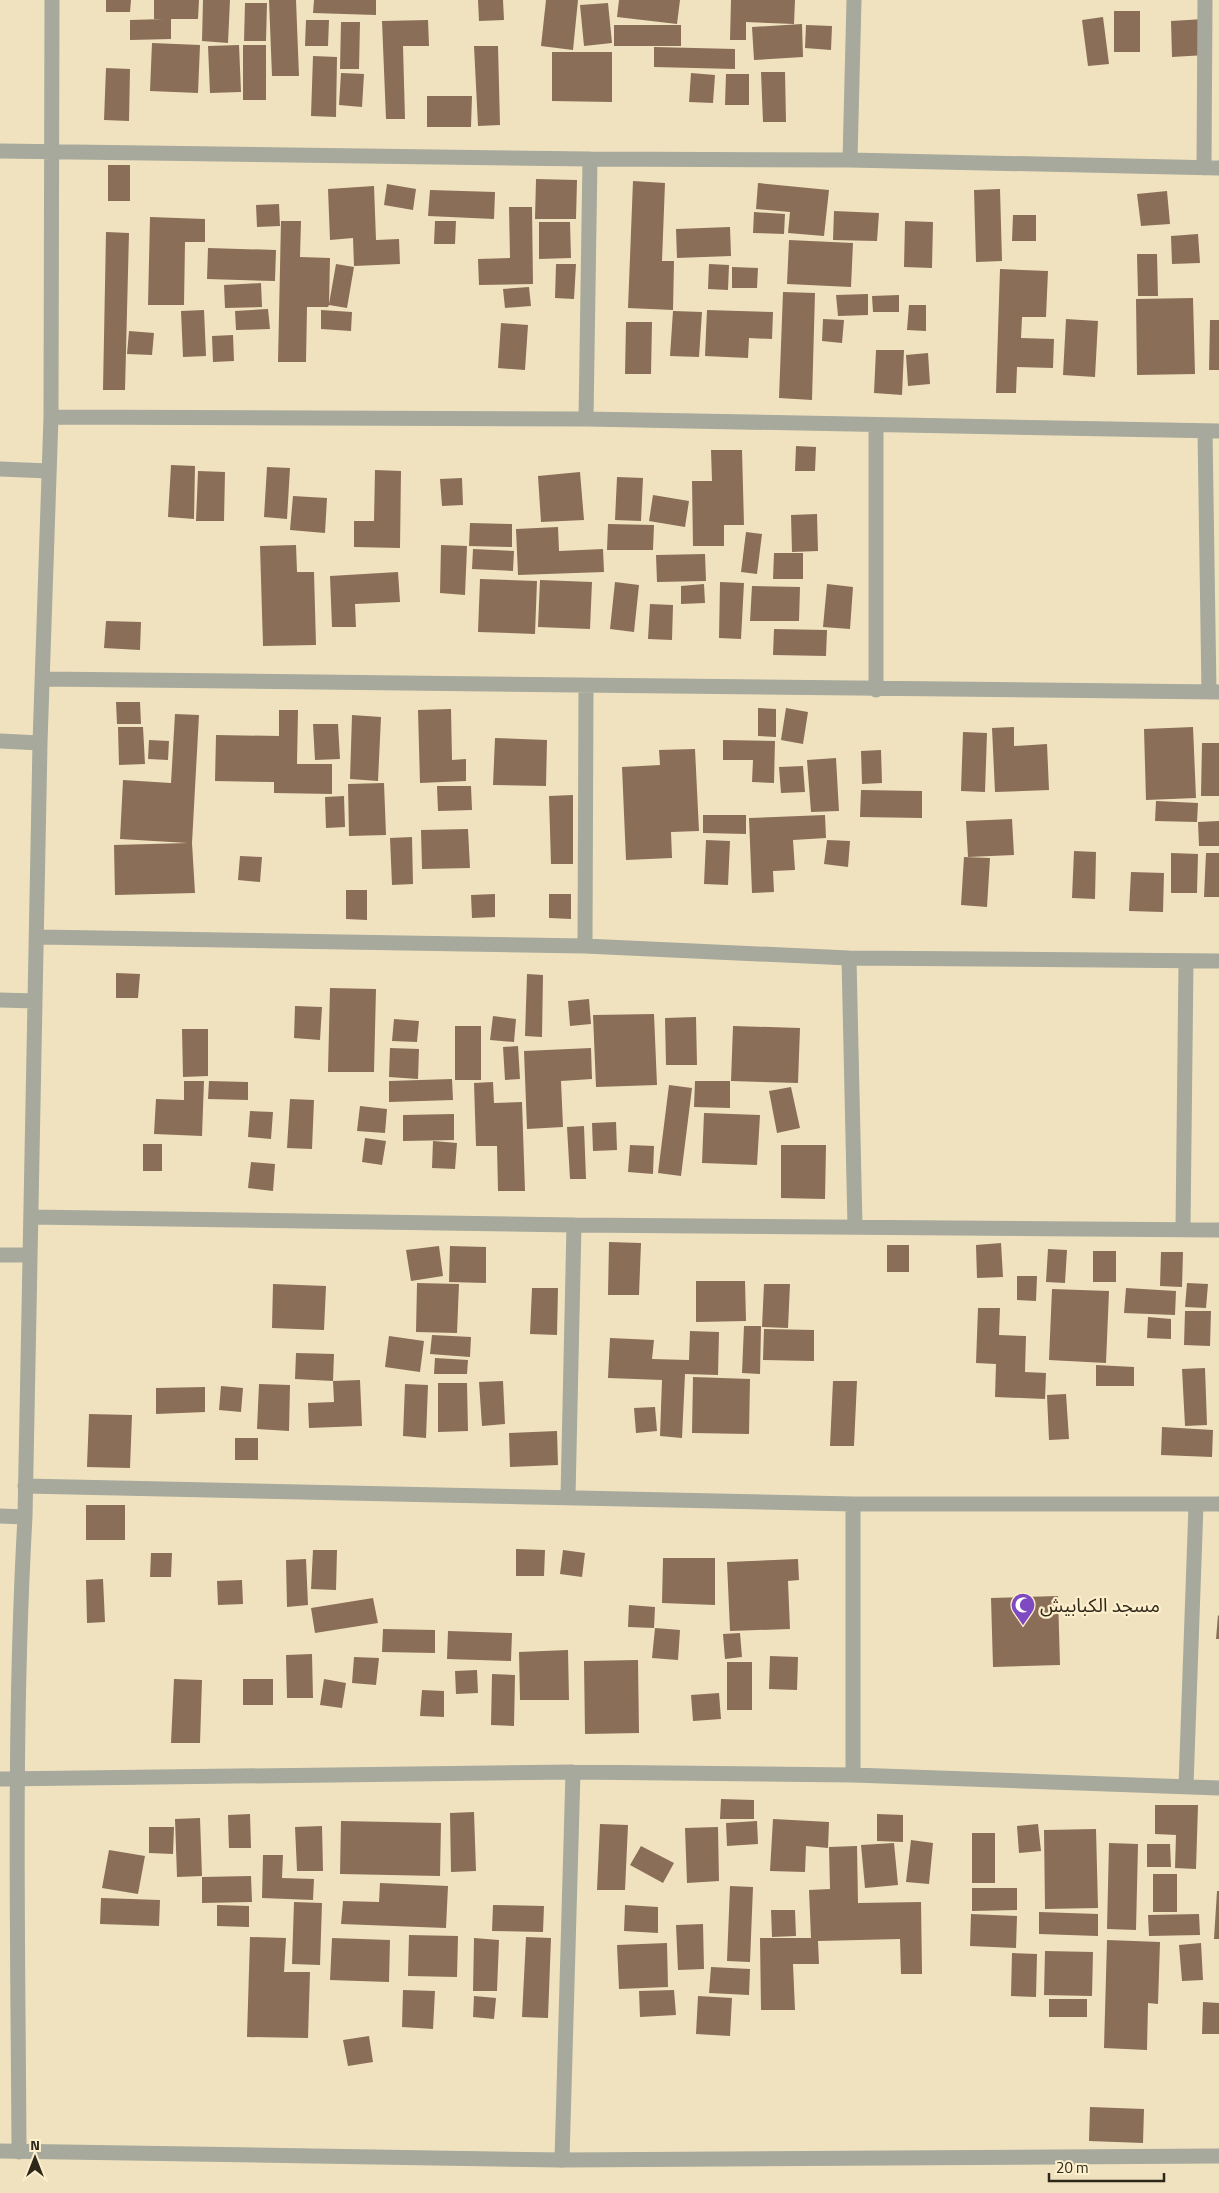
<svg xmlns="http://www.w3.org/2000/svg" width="1219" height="2193" font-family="'Titillium Web','Noto Sans Arabic',sans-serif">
<rect width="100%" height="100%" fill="#f0e2bf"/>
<!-- building -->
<path fill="#8a6e58" d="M106 0H131L130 12H106Z
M154 0H199L198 19H171V39L130 40V20L164 19H154Z
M203 0H230L228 43 202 41Z
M269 0H296L299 76H272Z
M314 0H376V15L313 13Z
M478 0H503L504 20 479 21Z
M546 0H578L573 50 541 46Z
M619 0H680L677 24 617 17Z
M731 0H795L794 24 746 22V40H730Z
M245 3H267L266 41H244Z
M608 3 612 43 584 46 580 5Z
M1114 11H1140V52H1114Z
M1103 17 1109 64 1088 66 1082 20Z
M1204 19 1206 55 1172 57 1171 21Z
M306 20H329L328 46H305Z
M428 20 429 46H403L405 119H386L382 21Z
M341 22H360L359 69H340Z
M802 24 803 57 754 60 752 27Z
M614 25H681V46H614Z
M806 25 832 26 831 50 805 48Z
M152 43 200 45 198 93 150 91Z
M239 45 241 92 210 93 208 46Z
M243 45H266V100H243Z
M474 46H498L500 125 478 126Z
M654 47 735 49V69L654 67Z
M552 52H612V102L552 101Z
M313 56 337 57 336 117 311 116Z
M106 68 130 69 129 121 104 120Z
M761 72H785L786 122H763Z
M341 73 364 74 362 107 339 105Z
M691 73 715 75 713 103 689 102Z
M726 74H749V105H725Z
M427 96H472L471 127H427Z
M108 165H130V201H108Z
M536 179 577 180 576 219H535Z
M633 181 665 183 662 261H674L673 310 628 308Z
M758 183 829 190 824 236 788 233 790 212 756 209Z
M387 184 416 189 413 210 384 205Z
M374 186 376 240 399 239 400 264 354 266 353 238 330 240 328 189Z
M1000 189 1002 261 976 262 974 190Z
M430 190 495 192 494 219 428 216Z
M1167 191 1170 224 1141 226 1137 194Z
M279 204 280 226 257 227 256 205Z
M509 207H532L533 284 479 285 478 259 510 258Z
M834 211 879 213 877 241 833 240Z
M754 212 785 214 784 234 753 233Z
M1013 215H1036V241H1012Z
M150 217 205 219V242H185L184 305H148Z
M281 221H301L300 257 330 258 329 304 336 264 354 267 347 308 329 305 328 307H307L306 362H278Z
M435 221H456L455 244H434Z
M905 221 933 222 932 268 904 267Z
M539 222H570L571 258 539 259Z
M730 227 731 256 677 258 676 229Z
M106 232 129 233 125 390H103Z
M1198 234 1200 263 1172 264 1171 236Z
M789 240 853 243 851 287 787 284Z
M208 248 276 250 275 281 207 279Z
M1137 254H1157L1158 296H1138Z
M556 264H576L574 299 555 298Z
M709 264 729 265 728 290 708 289Z
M732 267 758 268 757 288H732Z
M1000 269 1048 271 1046 317H1022L1021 338 1054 339 1053 368 1017 367 1016 393H996Z
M261 283 262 307 225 308 224 285Z
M529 287 531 306 505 308 503 289Z
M783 292 815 293 812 400 779 398Z
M868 294V315L838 316 836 295Z
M899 295V312H873L872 296Z
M1193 298 1195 374 1137 375 1136 299Z
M909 305H926V331L907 330Z
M268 309 270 329 236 330 235 311Z
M204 310 206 356 183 357 181 311Z
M321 310 352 312 351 331 321 329Z
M707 310 773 312 772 339 749 338 748 358 705 356Z
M673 311 702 312 699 357 670 356Z
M823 319 844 320 842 343 822 341Z
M1066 319 1098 321 1095 377 1063 375Z
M1210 320H1219V370H1209Z
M626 322H652L651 374H625Z
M501 323 528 325 525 370 498 368Z
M129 331 154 333 152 355 127 354Z
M233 335 234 361 213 362 212 336Z
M876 350H904L902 395 874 393Z
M928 353 930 384 908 386 906 355Z
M796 446 816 447 815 471H795Z
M711 450H742L744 525H724V546H693L692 481H712Z
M171 465 195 466 194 519 168 517Z
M267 467 290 468 287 519 264 517Z
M375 470 401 471 400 548 354 547V521H374Z
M198 471 225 472 224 521H196Z
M580 472 584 520 541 522 538 476Z
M617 477 643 478 641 521 615 520Z
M462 478 463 505 442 506 440 479Z
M653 495 689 501 685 527 649 521Z
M293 496 327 498 325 533 290 530Z
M817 514 818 551 792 552 791 515Z
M470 523 512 524V547L469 546Z
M608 524 654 525 653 550H607Z
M558 527 559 551 603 549 604 572 518 575 516 529Z
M746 532 762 534 757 574 741 572Z
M296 545 297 572H314L316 645 263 646 260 546Z
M441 545 467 546 465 595 440 593Z
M473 549 514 551 513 571 472 569Z
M774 553H803V579H773Z
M705 554 706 581 657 582 656 555Z
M398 572 400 602 355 604 356 627H332L330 576Z
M480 579 537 581 535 634 478 632Z
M540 580 592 582 590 629 538 627Z
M615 582 639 585 634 632 610 629Z
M720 582 744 583 741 639 719 638Z
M704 584 705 603 681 604V586Z
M827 584 853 587 850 629 823 627Z
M752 586 800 587 799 621H750Z
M650 604 673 605 672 640 648 639Z
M106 621 141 622 140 650 104 648Z
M774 629 827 630 826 656 773 655Z
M116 702H140L141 724H117Z
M758 708 776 709V737L758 736Z
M786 708 808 712 803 744 781 740Z
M451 709 452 760 466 759V781L420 783 418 710Z
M279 710H298L297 764H332V794L274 793V782L215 781 216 735 279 736Z
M175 714 199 715 192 843 195 893 115 895 114 845 188 843 120 839 123 780 171 783Z
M352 715 381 717 378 781 350 779Z
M313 724H338L340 759 315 760Z
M118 727H143L145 764 119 765Z
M1014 727V746L1047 744 1049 790 995 792 992 728Z
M1193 727 1196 798 1146 800 1144 729Z
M963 732 987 733 985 792 961 791Z
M495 738 547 740 546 786 493 785Z
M149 740 169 741 168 760 148 759Z
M723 740 775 741 774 783 752 782 753 760H723Z
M1202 743H1219V796H1201Z
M695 749 699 831 671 832 672 858 626 860 622 767 660 765 659 750Z
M881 750 882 783 862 784 861 751Z
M836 758 839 811 811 812 807 760Z
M803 766 805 792 781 793 779 767Z
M384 783 386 835 349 836 348 784Z
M437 786H471L472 810 438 811Z
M861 790 922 791V818L860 817Z
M573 795V864H551L549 796Z
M344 796 345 827 326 828 325 797Z
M1156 801 1198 803 1197 822 1155 821Z
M703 815H746V834L703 833Z
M825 815 826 838 793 840 795 870 773 871 774 892 752 893 749 818Z
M1012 819 1014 855 968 857 966 821Z
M1219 821V846H1199L1198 822Z
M468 829 470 868 422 869 421 830Z
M412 837 413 884 392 885 390 838Z
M706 840 730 841 728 885 704 884Z
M827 840 850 841 848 867 824 864Z
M1074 851 1096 852 1095 899 1072 898Z
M1171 853 1198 854 1197 893H1171Z
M1206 853H1219V897H1204Z
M240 856 262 857 260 882 238 880Z
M964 857 990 858 987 907 961 905Z
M1131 872 1164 873 1163 912 1129 911Z
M346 890H367V920L346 919Z
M495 894V917L472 918 471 895Z
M549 894H571V919L549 918Z
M116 973 140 974 138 998H116Z
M527 974 543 975 542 1037 525 1036Z
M330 988 376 989 374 1072H328Z
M589 999 591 1024 570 1026 568 1001Z
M295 1006 322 1007 320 1040 294 1038Z
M654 1014 657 1085 596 1087 593 1015Z
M493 1016 516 1019 514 1042 490 1040Z
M696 1017 697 1065H666L665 1018Z
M394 1019 419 1021 417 1042 392 1041Z
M455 1026H481V1080H455Z
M733 1026 800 1028 798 1083 731 1081Z
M182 1029H208V1076L183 1077Z
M518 1046 520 1079 505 1080 503 1047Z
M390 1048 419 1049 418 1079 389 1077Z
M591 1048 592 1079 561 1081 563 1127 527 1129 524 1051Z
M452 1079 453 1100 389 1102V1081Z
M184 1081H204L202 1136 154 1134 156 1099 184 1100Z
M209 1081 248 1082V1100L208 1099Z
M695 1081H730V1108L694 1107Z
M493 1082 494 1103 522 1102 525 1191H498L497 1146H476L474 1083Z
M669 1085 692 1088 681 1176 658 1173Z
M791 1087 800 1128 777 1133 769 1091Z
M290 1099 314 1100 312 1149 287 1148Z
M360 1106 387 1109 385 1133 357 1131Z
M250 1111 273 1112 271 1139 248 1137Z
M704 1113 760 1115 757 1165 702 1163Z
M454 1114V1140L403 1141V1115Z
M616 1122 617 1150 593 1151 592 1123Z
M584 1126 586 1179H570L567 1127Z
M365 1138 386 1141 382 1165 362 1162Z
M433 1141 457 1143 455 1169 432 1168Z
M143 1144H162V1171H143Z
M630 1145 654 1146 653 1174 628 1172Z
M781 1145H826L825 1199 781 1198Z
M251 1162 275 1164 273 1191 248 1188Z
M609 1242 641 1243 639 1295H608Z
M1001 1243 1003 1277 977 1278 976 1245Z
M887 1245H909V1272H887Z
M439 1246 443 1276 411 1281 406 1250Z
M450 1246 486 1247V1283L449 1282Z
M1048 1249 1067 1250 1065 1283 1046 1282Z
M1093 1251H1116V1282H1093Z
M1161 1252H1183L1182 1287 1160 1286Z
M1017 1276H1037L1036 1301 1017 1300Z
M696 1281H745L746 1321 696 1322Z
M417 1283 459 1284 457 1333 416 1332Z
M1187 1283 1208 1284 1206 1308 1185 1307Z
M273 1284 326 1286 324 1330 272 1328Z
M764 1284H790L788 1328 762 1327Z
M532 1288H558L557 1335 530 1334Z
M1126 1288 1176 1291 1175 1315 1124 1313Z
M1052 1289 1109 1291 1106 1363 1049 1360Z
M978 1308H1000L999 1335 1026 1336 1025 1372 1046 1373 1045 1399 995 1397 996 1364 976 1363Z
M1185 1311H1211L1210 1346 1184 1345Z
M1148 1317 1171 1319V1339L1147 1338Z
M744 1326H761L760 1374 742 1373Z
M764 1329 814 1330V1361L763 1360Z
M690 1331 719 1332 718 1375 685 1374 682 1438 660 1436 662 1380 608 1378 610 1338 654 1340 652 1359 689 1360Z
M432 1335 471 1337 470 1357 430 1354Z
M389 1336 424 1341 420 1372 385 1367Z
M296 1353 334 1354 333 1381 295 1379Z
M435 1358 468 1360 467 1374H434Z
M1096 1365 1134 1367V1386H1096Z
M1205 1368 1207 1425 1185 1426 1182 1369Z
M693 1377 750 1379 749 1434 692 1433Z
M360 1380 362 1426 309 1428 308 1403 334 1402 333 1381Z
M503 1381 505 1424 482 1426 479 1382Z
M833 1381H857L854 1446H830Z
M438 1383H467L468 1431 438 1432Z
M259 1384 290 1385 289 1431 257 1429Z
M405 1384 428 1385 426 1438 403 1436Z
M221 1386 243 1388 241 1412 219 1410Z
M205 1387V1412L156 1414V1388Z
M1066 1394 1069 1439 1049 1440 1047 1395Z
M655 1407 657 1431 636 1433 634 1408Z
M89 1414 132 1415 130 1468 87 1467Z
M1162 1427 1213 1430 1212 1457 1161 1455Z
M557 1431 558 1465 510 1467 509 1433Z
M235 1438H258V1460H235Z
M86 1505H125V1540H86Z
M516 1549 545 1550 544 1576H516Z
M313 1550H337L336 1590 311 1589Z
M563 1550 585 1553 582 1577 560 1574Z
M151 1553H172L171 1577H150Z
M663 1558H715V1605L662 1603Z
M306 1559 308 1605 287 1607 286 1560Z
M798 1559 799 1580 788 1581 790 1629 730 1631 727 1562Z
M103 1579 105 1622 87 1623 86 1580Z
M242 1580 243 1604 218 1605 217 1581Z
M1058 1596 1060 1665 993 1667 991 1598Z
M373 1598 378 1623 315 1633 311 1608Z
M629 1605 655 1607 654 1628 628 1627Z
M1218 1615 1219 1616V1639H1216Z
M655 1628 680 1630 678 1660 652 1658Z
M383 1629 435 1630V1653L382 1652Z
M448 1631 512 1633 511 1661 447 1659Z
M740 1633 742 1657 725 1659 723 1634Z
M568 1650 569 1700H520L519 1652Z
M312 1654 313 1698H287L286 1655Z
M770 1656 798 1657 797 1690 769 1689Z
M354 1657 379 1658 376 1685 352 1683Z
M638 1660 639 1733 585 1734 584 1661Z
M727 1662H752V1710H727Z
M477 1670 478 1693 456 1694 455 1671Z
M492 1674 515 1675 514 1726 491 1725Z
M174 1679 202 1680 200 1743H171Z
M243 1679H273V1705H243Z
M324 1679 346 1683 342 1708 320 1705Z
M422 1690 444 1691V1717L420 1716Z
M719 1693 721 1719 693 1721 691 1695Z
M721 1799 754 1800V1819H720Z
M1155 1805H1198L1196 1869 1175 1868 1176 1835 1155 1834Z
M474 1812 476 1871 451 1872 450 1813Z
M250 1814 251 1848H229L228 1815Z
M877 1814 903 1815V1842L877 1841Z
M200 1818 202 1876 177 1877 175 1819Z
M773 1819 829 1822 828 1848 806 1846 805 1872 770 1871Z
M341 1821 441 1823 440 1876 340 1874Z
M757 1821 758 1844 727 1846 726 1823Z
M600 1824 628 1825 625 1890H597Z
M1038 1824 1041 1851 1019 1853 1017 1826Z
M322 1826 323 1871H297L295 1827Z
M149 1827H174L173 1854 149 1853Z
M718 1827 719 1881 687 1883 685 1828Z
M1096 1829 1098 1908 1045 1909 1044 1830Z
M972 1833H995V1883H972Z
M911 1840 933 1843 929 1884 906 1882Z
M894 1843 898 1885 865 1888 861 1845Z
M1109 1843 1138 1844 1136 1930 1107 1929Z
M1147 1844H1170L1171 1867H1147Z
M641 1846 674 1863 663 1883 630 1865Z
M857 1846 858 1903 921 1902 922 1974H901L900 1939 818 1941 819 1964H793L795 2010H761L760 1938H811L809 1890 830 1889 829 1847Z
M109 1850 145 1856 138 1894 102 1888Z
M263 1855H283L282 1878 314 1879 313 1900 262 1898Z
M1153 1874H1177V1912H1153Z
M251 1876 252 1902 202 1903V1877Z
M380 1883 448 1886 446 1928 341 1924 343 1901 379 1902Z
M730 1886 753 1887 750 1962 727 1961Z
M972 1888H1017V1910L972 1911Z
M1217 1891H1219V1939H1214Z
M101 1898 160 1900 159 1926 100 1924Z
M294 1902 322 1903 320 1965 292 1964Z
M217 1905 249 1906V1927L217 1926Z
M493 1905 544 1906 543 1932 492 1931Z
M625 1905 658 1907V1933L624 1931Z
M771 1910H795L796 1936 772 1937Z
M1039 1912 1098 1914V1936L1039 1934Z
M971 1914 1017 1916 1016 1948 970 1946Z
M1199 1914 1200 1935 1149 1936 1148 1915Z
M703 1924 704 1969 678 1970 676 1925Z
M409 1935 458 1936 457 1977 408 1976Z
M250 1937 286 1938 284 1972H310L308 2038 247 2037Z
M526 1937 551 1938 548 2018 522 2017Z
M332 1938 390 1940 389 1982 330 1980Z
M474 1938 499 1940 497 1991H473Z
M1107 1940 1160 1942 1158 2004 1148 2003 1147 2050 1104 2048Z
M667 1943 668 1987 619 1989 617 1945Z
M1201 1943 1203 1980 1182 1981 1179 1945Z
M1045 1951 1093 1952 1092 1996 1044 1995Z
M1012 1953 1037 1954 1036 1997 1011 1996Z
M711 1967 750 1969 749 1995 709 1993Z
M403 1990 435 1991 433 2029 402 2027Z
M674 1990 676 2015 640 2017 639 1991Z
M474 1996 496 1998 494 2019 473 2017Z
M698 1996 732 1998 730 2036 696 2034Z
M1049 1999H1087V2017H1049Z
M1203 2002 1219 2003V2034H1202Z
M369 2036 373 2062 348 2066 343 2040Z
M1090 2107 1144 2109 1143 2143 1089 2141Z"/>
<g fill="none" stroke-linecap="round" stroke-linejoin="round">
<!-- minor -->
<path stroke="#a6a99b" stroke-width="15" d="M0 151 590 159 850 160 1219 168
M850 160 854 0
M1204 168 1205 0
M51 417 586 419 1219 431
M586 419 590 159
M876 426V690
M1205 431 1209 692
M0 469 49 471
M42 679 1219 692
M0 741 40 743
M38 937 585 946 849 958 1219 961
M585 946 586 686
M849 958 855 1226
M0 1000 35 1001
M31 1217 574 1225 1219 1230
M1183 1229 1186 961
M0 1255H30
M25 1486 853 1504H1219
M568 1497 574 1225
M853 1504V1775
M0 1516 25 1517
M0 1779 573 1772 853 1775 1219 1788
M1186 1786 1196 1505
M19 2152C18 1940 13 1728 25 1517L40 743 51 417 52 0
M562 2160 573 1772"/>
<!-- tertiary -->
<path stroke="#a6a99b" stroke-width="15" d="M0 2151 562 2160 1219 2156"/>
</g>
<!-- icons -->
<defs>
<symbol id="mosque-pin" viewBox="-11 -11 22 30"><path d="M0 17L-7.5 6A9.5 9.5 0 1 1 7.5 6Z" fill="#7e49c1" stroke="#fdefcc"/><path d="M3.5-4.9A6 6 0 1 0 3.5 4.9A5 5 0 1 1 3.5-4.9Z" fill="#fff"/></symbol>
</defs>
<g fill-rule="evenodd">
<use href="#mosque-pin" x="1009" y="1591" width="28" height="38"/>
</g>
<g text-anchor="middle" stroke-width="4.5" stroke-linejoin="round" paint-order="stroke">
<!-- poi labels -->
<g font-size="19" fill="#2e281b" stroke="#fdefcc" text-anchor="start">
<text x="1040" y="1612">مسجد الكبابيش</text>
</g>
</g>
<!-- north arrow -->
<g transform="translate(35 2158)" stroke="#fdefcc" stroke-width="4" paint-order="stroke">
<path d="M0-4L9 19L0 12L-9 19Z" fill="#2e281b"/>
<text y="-8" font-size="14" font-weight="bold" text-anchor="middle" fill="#2e281b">N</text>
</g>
<!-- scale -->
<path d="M1049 2173v8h115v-8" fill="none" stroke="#2e281b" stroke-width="2.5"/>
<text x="1056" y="2173" font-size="15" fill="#2e281b" stroke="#fdefcc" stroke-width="4" paint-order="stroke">20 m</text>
</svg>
